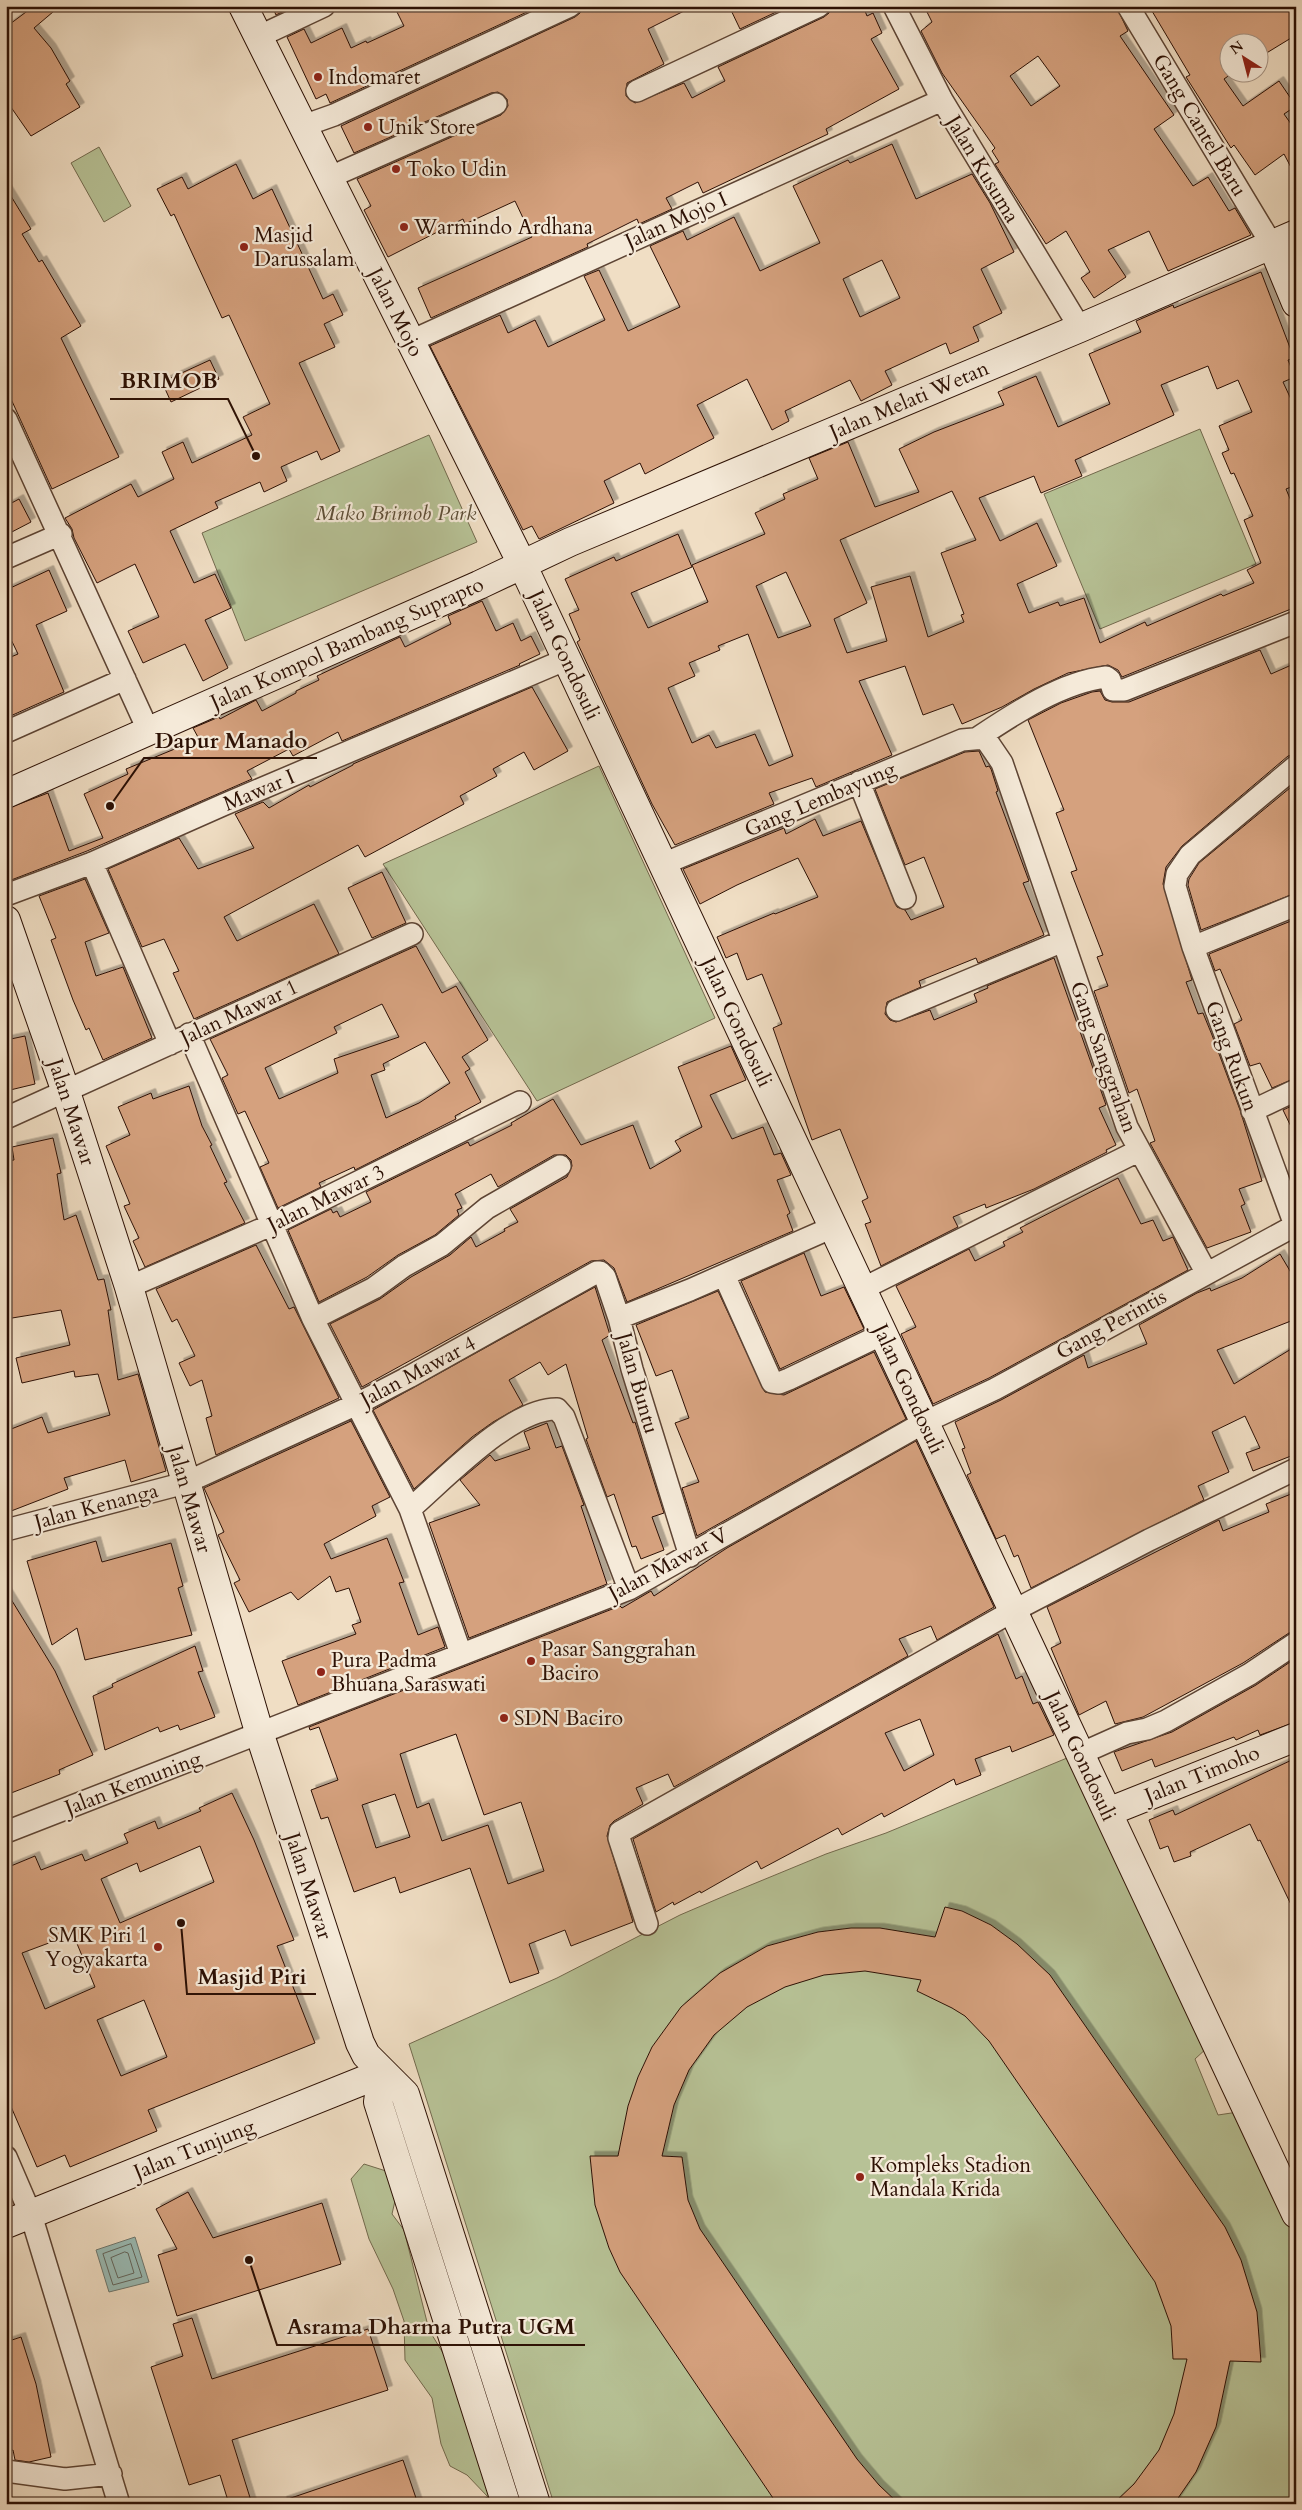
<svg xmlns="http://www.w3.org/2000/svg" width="1302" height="2510" font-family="Cardo,serif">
<defs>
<filter id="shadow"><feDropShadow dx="4.5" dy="-4.5" stdDeviation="0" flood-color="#0004"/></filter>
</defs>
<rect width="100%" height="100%" fill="#f0dec4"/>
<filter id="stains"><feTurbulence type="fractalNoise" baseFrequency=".004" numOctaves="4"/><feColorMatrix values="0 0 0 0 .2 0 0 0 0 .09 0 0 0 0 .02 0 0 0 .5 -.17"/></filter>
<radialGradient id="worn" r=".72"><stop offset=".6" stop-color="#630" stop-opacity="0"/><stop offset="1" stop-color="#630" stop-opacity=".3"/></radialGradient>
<!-- green -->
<path fill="#b7c296" stroke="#72694d" d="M99 147 131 206 104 222 71 163Z
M1200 429 1256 564 1100 629 1044 494Z
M429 435 477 542 245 641 202 533Z
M599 766 715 1018 537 1101 383 864Z
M1067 1758 1208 2047 1195 2059 1218 2115 1238 2112 1296 2239V2504H554L409 2044 557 1978 680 1915 729 1894 826 1854 886 1833Z
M364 2164 386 2171 397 2192 392 2214 404 2230 429 2330 446 2358 499 2504H473L488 2497 467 2475 450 2466 441 2444 432 2398 405 2360 404 2321 393 2289 369 2239 351 2179Z"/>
<!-- water -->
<path fill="#9abcb6" stroke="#6e776f" d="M135 2237 149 2282 109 2292 96 2250Z"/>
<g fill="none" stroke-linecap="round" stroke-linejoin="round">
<!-- shore -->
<path stroke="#63665d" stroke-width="1" d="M131 2244 142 2277 113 2285 103 2254Z
M125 2252 128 2253 134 2273 118 2278 111 2258Z"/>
</g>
<!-- building -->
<path fill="#d5a17e" stroke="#2c1004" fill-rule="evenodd" filter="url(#shadow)" d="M34 6H60L34 28 51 48 70 81 66 84 80 107 31 136 6 100V27Z
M272 6H294L276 15Z
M394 6H540L330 103 326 94 316 99 287 37 304 29 311 43 342 28 351 48 366 41 367 43 404 26Z
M582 6H694L648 29 664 64 627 83 626 96 635 103 684 83 692 98 725 81 718 67 824 17 829 13 831 6H863L867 16 873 13 882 33 871 39 899 89 826 129 828 134 703 193 698 182 666 198 672 209 639 224 637 219 587 244 588 247 431 318 418 288 532 237 515 201 465 224 463 219 388 257 364 210 371 206 357 179 501 115 508 106 507 99 498 92 491 93 354 153 341 126 575 17 580 13Z
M729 6H789L740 29Z
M924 6H1116L1128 31 1120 36 1174 115 1154 129 1193 186 1208 177 1229 211 1235 208 1251 235 1168 271 1149 231 1108 250 1126 277 1094 298 1081 278 1090 272 1066 231 1046 244 995 164 999 162 992 151 995 148 942 73 921 31 932 22ZM1038 56 1060 86 1031 106 1010 76Z
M1149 6H1296V35L1260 57V42H1230V72H1234L1224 79 1243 106 1279 81 1296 106 1284 114 1296 131V177L1284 154 1255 175 1234 145 1231 148 1186 77 1190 75Z
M892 144 916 199 972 174 990 203 1014 252 981 269 1002 313 973 327 979 341 950 354 946 343 885 371 892 385 861 401 850 380 785 411 789 421 772 430 747 379 697 405 714 438 645 474 640 463 604 481 614 503 539 539 532 526 523 530 430 346 500 315 508 333 535 320 548 347 605 320 584 276 599 270 628 331 680 307 650 246 683 231 687 240 734 217 760 271 820 243 793 186 848 160 850 163ZM882 260 900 298 860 317 843 279Z
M236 164 253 199 272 189 323 299 333 294 343 315 324 324 335 347 299 363 340 451 321 460 317 451 281 467 287 481 264 492 260 482 215 502 218 508 170 531 194 583 215 574 231 608 205 620 228 668 203 681 185 644 143 663 128 631 159 617 135 564 97 583 74 538 72 529 65 518 131 484 138 497 174 479 162 452 183 442 192 463 252 435 243 417 270 404 229 315 222 318 174 214 171 216 157 189 182 177 188 189Z
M6 188 31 229 22 234 39 262 42 260 81 326 61 338 119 457 52 489 6 388Z
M1261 272 1294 358 1288 360 1295 377 1283 382 1296 410V485L1286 489 1296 513V607L1122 677 1118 670 1108 665 1068 673 1034 689 1002 707 962 724 953 704 923 715 905 666 859 681 892 755 816 787 812 778 769 793 774 804 675 845 652 804 577 642 580 640 569 614 579 610 565 579 614 557 616 561 678 534 692 567 631 593 648 628 708 602 692 565 765 534 755 513 785 499 783 494 818 479 809 458 848 442 875 507 919 492 899 449 934 432 1004 405 998 392 1036 376 1058 427 1110 404 1089 354 1141 332 1136 321 1173 305 1174 308ZM1208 366 1217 389 1238 380 1252 412 1219 426 1229 450 1222 453 1231 474 1234 473 1253 516 1244 520 1261 563 1247 570 1254 583 1223 596 1221 594 1147 626 1145 622 1100 643 1084 598 1060 606 1058 602 1029 613 1017 584 1057 566 1037 523 1000 541 979 498 1034 476 1041 493 1082 476 1075 460 1174 415 1161 385ZM952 491 976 540 941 553 964 614 961 615 964 622 928 637 910 576 871 587 887 641 847 653 834 619 867 603 840 540ZM786 572 811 626 778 638 756 586ZM748 634 793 756 769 766 755 734 716 748 709 735 692 743 668 688 695 676 689 663 720 650 718 646Z
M210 360 219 379 171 402 162 382Z
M19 499 31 522 6 535V506Z
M49 570 67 611 36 625 64 692 6 718V659L18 654 6 629V590Z
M482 601 496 631 513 623 521 641 531 636 540 654 519 664 520 665 342 741 338 732 293 756 289 749 247 771 252 779 87 851 6 882V809L48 793 69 851 103 838 84 794 128 774 126 769 199 739 193 728 219 717 220 719 256 700 262 711 296 693V691L319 680 317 676 400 637 405 647 451 624 448 616Z
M1260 650 1271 674 1296 663V754L1288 756 1182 846 1166 867 1163 884 1192 980 1186 982 1198 1014 1203 1013 1212 1035 1240 1110 1262 1181 1239 1189 1245 1204 1241 1206 1251 1232 1207 1248 1150 1143 1155 1141 1137 1089 1129 1093 1094 991 1108 986 1097 957 1103 955 1071 872 1077 870 1056 813 1064 810 1028 720 1061 703 1092 692 1100 691 1105 700 1112 702H1129Z
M532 687 568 751 534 770 524 752 493 769 497 776 460 796 464 804 365 857 358 845 224 917 237 941 314 904 339 954 194 1019 173 973 179 971 164 939 142 947 108 869 179 838 198 869 254 848 235 814 263 802 269 808 309 785 310 787 353 765V764Z
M979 751 986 767 989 766 991 769 998 791 996 792 1029 881 1023 883 1044 935 978 963 976 958 919 981 921 987 887 1002 885 1014 890 1020 896 1022 930 1010 934 1020 977 1002 974 994 988 988 987 986 1054 958 1106 1105 1099 1108 1116 1145 1106 1150 1107 1152 1034 1189 986 1208 985 1204 953 1217 958 1227 881 1266 865 1224 871 1222 862 1201 868 1198 840 1129 812 1140 773 1028 782 1024 762 974 747 980 737 953 726 958 717 937 774 913 775 914 818 897 798 858 737 885 700 904 683 869 784 828 786 834 815 819 823 836 861 821 897 907 905 910 911 920 944 907 924 857 905 865 875 789 965 752Z
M1296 783V893L1201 930 1188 885 1189 879 1199 863Z
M382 872 406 923 372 938 348 888Z
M85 879 109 933 85 942 96 976 123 967 152 1038 103 1060 89 1028 86 1030 73 1000 51 940 56 938 39 896Z
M1296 919V1078L1272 1088 1260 1063 1250 1066 1234 1024 1242 1020 1220 969 1215 971 1209 954Z
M416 946 442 993 456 986 488 1040 462 1057 470 1069 465 1072 481 1102 455 1116 456 1119 355 1170 354 1167 319 1183 321 1187 278 1208 260 1167 269 1163 245 1111 238 1114 222 1078 228 1075 210 1039ZM382 1004 399 1037 334 1059 338 1073 279 1099 265 1068 337 1033 334 1027ZM425 1042 450 1083 419 1103 386 1118 371 1075 385 1070 383 1064Z
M25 1036 35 1084 6 1091V1040Z
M731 1046 746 1080 710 1095 732 1139 763 1127 774 1155 781 1153 791 1175 777 1180 790 1213 787 1215 793 1231 627 1302 614 1268 604 1260 591 1261 362 1387 330 1324 380 1299 411 1277 450 1255 471 1237 476 1247 505 1231 504 1229 518 1222 510 1209 567 1177 572 1166 571 1160 566 1155H554L498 1187 491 1174 455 1194 462 1208 457 1210 459 1215 435 1235 398 1255 367 1277 319 1302 288 1230 331 1209 333 1213 337 1211 340 1217 371 1202 366 1192 468 1142 470 1146 512 1125 511 1123 553 1099 581 1145 633 1125 650 1169 681 1151 675 1141 702 1127 678 1067Z
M189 1086 202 1126 212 1145 210 1146 227 1182 224 1183 245 1223 145 1267 133 1241 139 1238 124 1206 130 1204 106 1146 130 1135 118 1107 151 1093 153 1099Z
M1296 1104V1137L1283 1110Z
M53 1138 61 1173 57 1174 64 1220 76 1215 98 1280 104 1279 111 1310H108L118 1380 138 1374 166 1471 131 1482 125 1460 64 1478 68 1489 6 1513V1431L42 1417 48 1433 110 1415 98 1374 75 1377 74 1371 22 1383 16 1358 70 1345 61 1310 6 1319V1161L14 1160 12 1147Z
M1118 1178 1141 1224 1153 1220 1163 1241 1173 1237 1188 1270 989 1378 933 1404 901 1334 916 1327 896 1286 969 1249 975 1261 1005 1246 1003 1242 1023 1232 1020 1228Z
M256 1245 289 1309 294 1307 339 1398 216 1455 206 1418 212 1416 202 1380 190 1386 179 1363 195 1356 177 1319 172 1322 156 1289Z
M804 1253 821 1296 844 1287 864 1329 780 1369 741 1281Z
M1280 1254 1296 1281V1319L1217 1350 1234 1384 1296 1346V1454L1253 1471 1246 1453 1260 1448 1245 1416 1212 1432 1229 1472 1198 1486 1204 1500 1031 1588 1018 1555 1014 1557 1005 1535 996 1539 967 1475 971 1473 962 1449 965 1448 955 1422 1001 1400 1084 1355 1088 1368 1147 1344 1139 1325 1197 1293 1210 1288 1211 1291 1242 1278Z
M595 1287 610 1335 602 1340 633 1423 635 1422 664 1513 652 1517 664 1550 641 1559 636 1546 632 1547 614 1494 607 1497 586 1439 588 1438 566 1364 548 1375 540 1362 509 1380 523 1405 493 1422 472 1437 414 1489 373 1410Z
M718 1291 765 1392 784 1395 874 1352 906 1419 697 1536 682 1488 699 1482 675 1423 689 1418 672 1370 656 1376 636 1325Z
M351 1421 390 1497 372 1506 376 1516 324 1544 331 1559 387 1538 404 1582 399 1583 418 1635 438 1627 445 1647 298 1705 282 1661 356 1634 352 1625 361 1622 349 1588 336 1592 330 1576 298 1600 291 1592 249 1612 234 1583 240 1580 218 1535 224 1532 204 1488Z
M547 1423 556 1448 562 1446 584 1505 581 1506 607 1584 469 1638 429 1523 480 1505 460 1480 490 1455 495 1461 530 1449 524 1432Z
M916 1441 994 1607 937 1640 931 1626 899 1639 908 1656 674 1787 668 1774 636 1788 643 1804 614 1821 610 1825 607 1836 633 1922 571 1946 565 1930 529 1944 539 1973 510 1983 470 1868 400 1893 395 1877 354 1892 328 1817 321 1819 311 1790 338 1780 319 1727 310 1730 309 1727 620 1606 622 1608 651 1591 654 1596 727 1548ZM456 1734 484 1815 521 1802 544 1871 508 1884 488 1825 442 1841 429 1803 417 1808 400 1754ZM395 1794 410 1837 376 1848 362 1805Z
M1296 1492V1631L1289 1633 1243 1663 1143 1717 1115 1724 1106 1701 1079 1715 1051 1648 1061 1643 1047 1607 1219 1520 1223 1531 1269 1512 1266 1504Z
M96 1541 102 1562 171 1543 183 1586 178 1588 192 1635 85 1660 77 1628 52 1645 27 1561Z
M6 1591 55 1671 93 1755 59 1770 60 1774 6 1795Z
M998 1634 1016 1679 1022 1676 1033 1704 1038 1702 1054 1735 1012 1752 1010 1746 975 1759 981 1775 956 1785 954 1779 884 1817 882 1813 842 1835 838 1828 761 1869 757 1861 701 1893 700 1891 674 1905 673 1902 656 1912 633 1839ZM920 1719 934 1755 904 1771 885 1733Z
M195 1646 203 1671 198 1672 215 1717 180 1730 178 1725 160 1732 158 1727 105 1750 93 1696 113 1687 112 1684Z
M1296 1658V1722L1260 1735 1258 1730 1236 1740 1234 1737 1155 1767 1152 1759 1122 1771 1114 1752 1172 1732 1256 1685Z
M1296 1758V1915L1260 1840 1258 1841 1250 1824 1190 1852 1191 1856 1174 1862 1168 1846 1160 1849 1149 1820 1173 1810 1175 1815Z
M232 1793 254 1840 294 1940 277 1946 315 2043 148 2110 157 2131 70 2167 65 2155 37 2167 6 2095V1868L35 1856 41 1870 82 1854 85 1861 128 1843 124 1834 155 1821 158 1829 201 1811 199 1808ZM200 1846 214 1882 120 1923 101 1879 137 1863 140 1872ZM73 1934 95 1987 45 2009 22 1953ZM144 2000 167 2057 121 2076 97 2020Z
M945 1907 962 1911 991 1925 1017 1944 1050 1975 1225 2227 1241 2260 1257 2312 1261 2362 1230 2361 1216 2427 1196 2472 1174 2504H1113L1134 2484 1159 2450 1174 2414 1187 2359H1173L1171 2326 1155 2282 989 2041 965 2016 952 2008 917 1991 921 1980 865 1971 824 1975 785 1987 747 2007 714 2035 689 2070 674 2105 662 2156 682 2157 688 2200 700 2229 857 2459 879 2485 899 2504H777L620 2272 609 2248 595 2205 590 2156H618L628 2106 638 2077 652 2047 681 2007 720 1973 767 1946 818 1932 851 1928H880L935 1937Z
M188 2192 213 2238 322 2203 341 2264 177 2316 158 2255 177 2249 156 2209Z
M192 2318 212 2379 368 2329 388 2390 232 2440 252 2504H229L220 2475 189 2485 151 2367 183 2356 173 2324Z
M21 2337 36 2384 51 2457 29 2462 15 2460 13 2450 6 2452V2342Z
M403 2460 418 2504H283L282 2501Z"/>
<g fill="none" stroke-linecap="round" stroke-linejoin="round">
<defs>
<path id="street" d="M894 6 942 100 1080 328
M1128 6 1272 245
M258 37 324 6
M637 91 819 6
M303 126 334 115 570 6
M328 178 496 104
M411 341 942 100
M6 419 149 732
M6 558 61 534
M6 732 125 679
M979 737C1015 713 1062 682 1106 677L1110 680 1113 690H1124L1296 622
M1296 766 1190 855 1177 874 1175 886 1193 947 1296 1228
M859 782 905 898
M92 863 170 1044
M663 864 962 740 985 738 1002 763 1127 1127 1206 1272
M6 895 92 863 223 805 567 659
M1193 947 1296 905
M897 1010 1063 941
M189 1034 313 1319
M1252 1111 1296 1090
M6 1118 412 934
M724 1275 772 1382 779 1383 789 1379 883 1334
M129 1287 271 1225 520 1102
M862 1289 1138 1151
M410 1509C445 1479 511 1408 557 1409L564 1417 629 1589
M6 1530 185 1483 357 1404 409 1377 597 1272H600L605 1277 619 1318
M690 1556 632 1369 619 1318 690 1290 833 1227
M461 1654 410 1509 313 1319 374 1288 404 1266 442 1245 487 1208 560 1166
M1080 1754 1127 1733 1147 1729 1166 1721 1250 1674 1296 1643
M6 1832 629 1589 925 1422 995 1389 1296 1225
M647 1924 619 1838 620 1832 1013 1611 1149 1540 1296 1469
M6 2157 31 2215 119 2504
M6 2471 65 2479 111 2474"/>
<path id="secondary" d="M243 6 522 564 1296 2214
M1272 245 1296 303
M6 794 479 585 570 542 1080 328 1296 234
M6 920 66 1092 129 1287 260 1735 360 2043 366 2055 405 2094 536 2504
M1108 1812 1296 1737
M382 2073 378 2102 506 2504
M6 2224 382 2073"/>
</defs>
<!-- street casing -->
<use href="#street" stroke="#5d4434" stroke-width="24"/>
<!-- secondary casing -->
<use href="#secondary" stroke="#2c1004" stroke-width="30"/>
<!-- street -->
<use href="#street" stroke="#f5ead9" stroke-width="21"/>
<!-- secondary -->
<use href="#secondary" stroke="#f5ead9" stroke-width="28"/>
</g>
<!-- markers -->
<g fill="#8f2418" stroke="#f5ead9" stroke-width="2">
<circle cx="318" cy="77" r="5"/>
<circle cx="368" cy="127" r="5"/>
<circle cx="396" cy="169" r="5"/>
<circle cx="404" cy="227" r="5"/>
<circle cx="244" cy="247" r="5"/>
<circle cx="531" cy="1661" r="5"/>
<circle cx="321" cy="1672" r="5"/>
<circle cx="504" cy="1718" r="5"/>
<circle cx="158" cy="1947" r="5"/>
<circle cx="860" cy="2177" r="5"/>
</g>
<g text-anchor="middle" stroke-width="4.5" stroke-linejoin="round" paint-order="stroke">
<!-- poi labels -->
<g font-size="21" fill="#2c1004" stroke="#f5ead9" text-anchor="start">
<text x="328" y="84">Indomaret</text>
<text x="378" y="134">Unik Store</text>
<text x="406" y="176">Toko Udin</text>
<text x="414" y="234">Warmindo Ardhana</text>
<text x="254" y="242">Masjid<tspan x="254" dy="24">Darussalam</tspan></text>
<text x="541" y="1656">Pasar Sanggrahan<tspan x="541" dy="24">Baciro</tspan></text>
<text x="331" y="1667">Pura Padma<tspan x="331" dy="24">Bhuana Saraswati</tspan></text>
<text x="514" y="1725">SDN Baciro</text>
<text x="148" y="1942" text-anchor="end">SMK Piri 1<tspan x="148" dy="24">Yogyakarta</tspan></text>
<text x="870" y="2172">Kompleks Stadion<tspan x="870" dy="24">Mandala Krida</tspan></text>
</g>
<!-- street labels -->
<g font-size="21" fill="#2c1004" stroke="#f5ead9">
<text transform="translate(1200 125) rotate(59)" y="7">Gang Cantel Baru</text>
<text transform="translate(983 169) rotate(59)" y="7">Jalan Kusuma</text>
<text transform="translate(676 220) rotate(-24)" y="7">Jalan Mojo I</text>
<text transform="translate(396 312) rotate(63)" y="7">Jalan Mojo</text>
<text transform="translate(909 400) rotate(-23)" y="7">Jalan Melati Wetan</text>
<text transform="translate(347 643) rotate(-24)" y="7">Jalan Kompol Bambang Suprapto</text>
<text transform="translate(565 655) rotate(65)" y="7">Jalan Gondosuli</text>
<text transform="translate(259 790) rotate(-23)" y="7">Mawar I</text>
<text transform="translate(820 799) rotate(-23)" y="7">Gang Lembayung</text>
<text transform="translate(239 1012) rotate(-25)" y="7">Jalan Mawar 1</text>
<text transform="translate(737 1022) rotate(65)" y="7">Jalan Gondosuli</text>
<text transform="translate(1232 1056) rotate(70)" y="7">Gang Rukun</text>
<text transform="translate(1104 1057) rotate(70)" y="7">Gang Sanggrahan</text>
<text transform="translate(72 1112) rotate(72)" y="7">Jalan Mawar</text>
<text transform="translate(326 1198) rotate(-26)" y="7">Jalan Mawar 3</text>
<text transform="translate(1111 1324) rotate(-29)" y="7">Gang Perintis</text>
<text transform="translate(418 1371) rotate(-28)" y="7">Jalan Mawar 4</text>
<text transform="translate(638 1383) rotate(74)" y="7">Jalan Buntu</text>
<text transform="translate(909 1389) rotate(65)" y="7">Jalan Gondosuli</text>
<text transform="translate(190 1499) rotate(74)" y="7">Jalan Mawar</text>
<text transform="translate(96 1506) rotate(-15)" y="7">Jalan Kenanga</text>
<text transform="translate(668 1564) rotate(-28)" y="7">Jalan Mawar V</text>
<text transform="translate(1081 1756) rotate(65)" y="7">Jalan Gondosuli</text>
<text transform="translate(1202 1774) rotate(-22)" y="7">Jalan Timoho</text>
<text transform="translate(133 1783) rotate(-21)" y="7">Jalan Kemuning</text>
<text transform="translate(309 1886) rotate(72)" y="7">Jalan Mawar</text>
<text transform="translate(194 2149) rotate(-22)" y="7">Jalan Tunjung</text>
</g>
<!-- park labels -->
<g font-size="21" font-style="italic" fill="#5d4e37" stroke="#f5ead9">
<text x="396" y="520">Mako Brimob Park</text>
</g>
</g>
<!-- callouts -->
<path fill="none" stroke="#2c1004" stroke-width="2" d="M256 456L228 399H110M110 806L144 758H317M181 1923L187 1994H316M249 2260L277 2345H585"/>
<g fill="#2c1004" stroke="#f5ead9" stroke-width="2">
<circle cx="256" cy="456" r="5"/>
<circle cx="110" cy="806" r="5"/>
<circle cx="181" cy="1923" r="5"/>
<circle cx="249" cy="2260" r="5"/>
</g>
<g font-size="22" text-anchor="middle" font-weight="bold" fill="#2c1004" stroke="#f5ead9" stroke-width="4.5" stroke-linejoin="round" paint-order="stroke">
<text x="169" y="388">BRIMOB</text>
<text x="231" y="748">Dapur Manado</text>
<text x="252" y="1984">Masjid Piri</text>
<text x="431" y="2334">Asrama Dharma Putra UGM</text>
</g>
<!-- margin -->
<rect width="1302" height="2510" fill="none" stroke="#f0dec4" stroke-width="25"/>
<rect x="8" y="8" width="1287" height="2495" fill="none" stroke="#2c1004" stroke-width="2.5"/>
<rect x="12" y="12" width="1277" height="2485" fill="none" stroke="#2c1004"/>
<!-- north arrow -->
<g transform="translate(1244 58) rotate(324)"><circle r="24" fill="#f5ead9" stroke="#a59384"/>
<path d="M0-4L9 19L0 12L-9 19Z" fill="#8f2418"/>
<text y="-8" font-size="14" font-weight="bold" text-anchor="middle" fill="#2c1004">N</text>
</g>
<rect width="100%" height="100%" filter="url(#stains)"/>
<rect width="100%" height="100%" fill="url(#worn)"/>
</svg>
